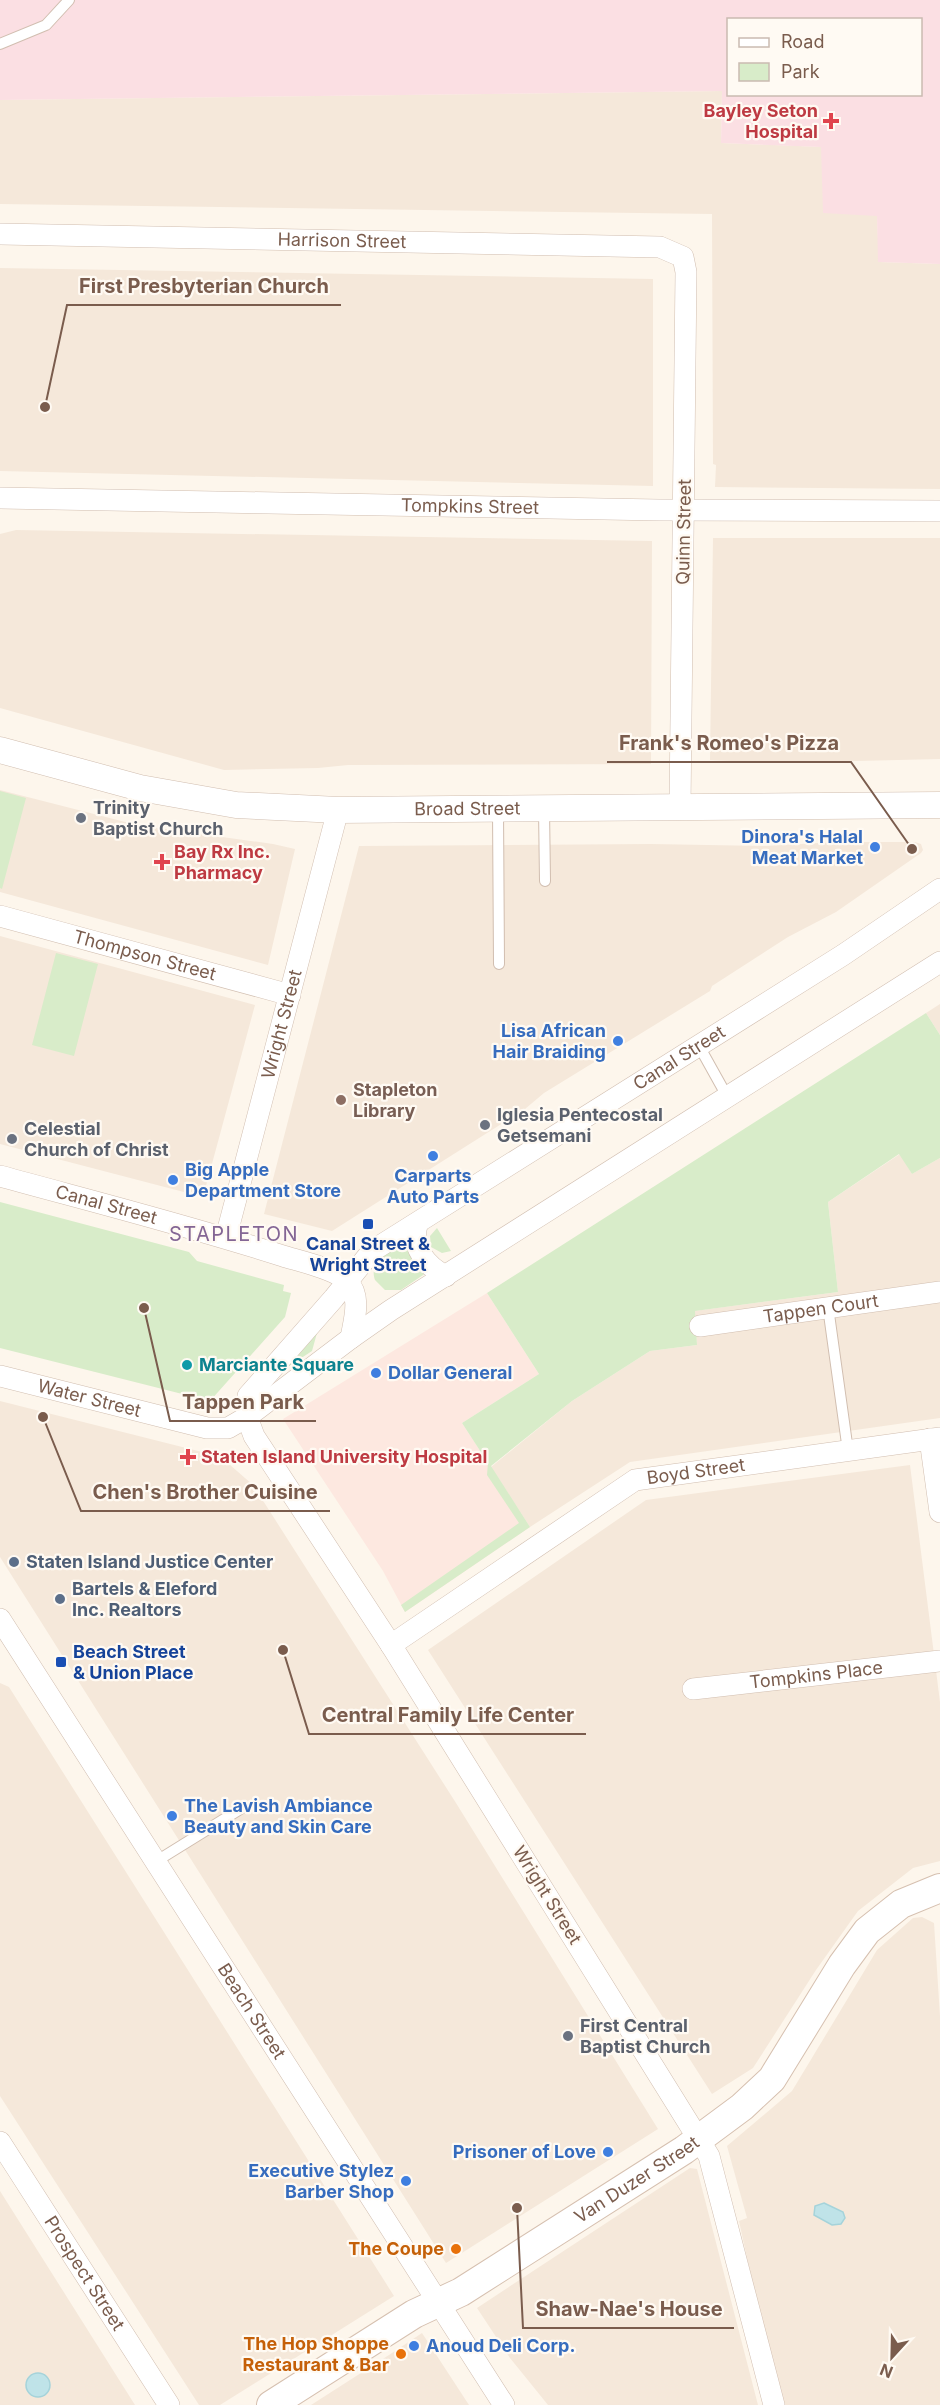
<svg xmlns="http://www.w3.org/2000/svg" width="940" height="2405" font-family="Inter,sans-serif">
<rect width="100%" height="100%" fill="#fdf6ec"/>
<!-- residential -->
<path fill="#f5e8da" d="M722 91 721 143 822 147 877 216 879 262 940 264V489L715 487 716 465 713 464 712 214 0 204V100Z
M0 268 653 279V486L0 471Z
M16 530 652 541 651 764 348 765 318 768 224 770 0 708V534Z
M713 538H940V759L772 763 710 760Z
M0 790 137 825 273 844 295 849 268 965 0 892Z
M836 842H915L921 844 923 850 921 853 836 912 788 937 712 986 710 991 544 1093 525 1109 332 1231 264 1214 359 846 651 844 766 846Z
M0 936 255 1005 203 1197 0 1144Z
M940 1004V1035L926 1013Z
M900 1154 912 1174 940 1158V1418L630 1462 530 1527 491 1467 572 1401 650 1351 697 1345 694 1311 838 1292 828 1202Z
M0 1401 202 1452 229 1464 253 1485 456 1803 658 2129 446 2263 0 1557Z
M910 1465 940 1702V1861L913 1868 858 1911 816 1970 753 2068 712 2094 428 1650 646 1500Z
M0 1683 9 1687 394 2296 220 2405H199L0 2096Z
M922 1917 934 1923 940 2016V2405H783L754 2290 739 2221 747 2218 727 2146 792 2091 877 1950 913 1918Z
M690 2168 697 2169 758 2405H548L510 2358 477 2308Z
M0 2191 135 2405H0Z
M422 2333 469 2405H311L389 2355Z"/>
<!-- commercial -->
<path fill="#fde8e0" d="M487 1293 539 1374 462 1423 530 1527 405 1612 383 1571 283 1419Z"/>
<!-- medical -->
<path fill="#fbdfe3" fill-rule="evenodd" d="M0 0H940V264L878 262 877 216 823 213 821 147 721 143 722 91 0 100ZM728 20H920V94H728Z"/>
<!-- green -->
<path fill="#d8ecc9" d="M0 791 26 798 2 889 0 888Z
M56 953 98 964 74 1056 32 1045Z
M926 1013 940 1035V1158L912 1174 899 1154 828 1202 838 1292 695 1311 697 1345 650 1351 572 1401 491 1466 530 1527 405 1612 401 1605 519 1523 487 1475 488 1463 462 1423 539 1374 487 1293Z
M0 1202 189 1252 197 1261 284 1285 283 1291 291 1293 285 1317 210 1401 0 1348Z
M437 1228 451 1251 442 1253 431 1247 430 1236Z
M405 1244 426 1273 401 1290H385L375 1280C368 1260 390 1251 405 1244Z
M317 1333 312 1351 286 1368Z"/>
<!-- water -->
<path fill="#bfe3e8" stroke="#a5d3da" stroke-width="1.5" d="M824 2203 843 2212 845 2218 841 2224 832 2225 814 2215 815 2206Z
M26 2385a12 12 0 1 1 24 0a12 12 0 1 1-24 0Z"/>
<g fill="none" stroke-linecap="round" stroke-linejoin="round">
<defs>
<path id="service" d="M0 44 46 25 69 0
M544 809 545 881
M498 810 499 964
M699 1046 728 1098
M828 1307 848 1451
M155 1862 242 1808"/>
<g id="minor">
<path id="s1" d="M0 234 660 247 683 257 686 272 680 808"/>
<path id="s2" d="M0 498 659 510 940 511"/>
<path id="s3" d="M0 916 290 995"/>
<path id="s4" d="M0 1176C95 1202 190 1226 283 1256 299 1261 336 1269 347 1281 362 1296 354 1320 351 1338"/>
<path d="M417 1225C411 1247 426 1266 446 1276"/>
<path id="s5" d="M226 1237 338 810"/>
<path id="s6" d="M700 1326 940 1292"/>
<path id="s7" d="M0 1376 207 1428H228L247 1417 351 1338 391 1310 940 962"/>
<path d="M930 1439 940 1512"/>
<path id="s8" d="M0 1619 504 2405"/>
<path id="s9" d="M391 1645 635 1480 940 1438"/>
<path id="s10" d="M693 1689 940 1661"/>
<path id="s11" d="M0 2142 169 2405"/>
<path id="s12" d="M774 2405 709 2156 391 1645 254 1436 247 1417 248 1396 334 1298 372 1251 843 955 940 889"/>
</g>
<g id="tertiary">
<path id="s13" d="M0 750 140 788 236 805 338 810 940 805"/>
</g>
<g id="secondary">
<path id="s14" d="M271 2405 414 2314 461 2292 684 2150 742 2107 772 2079 842 1965 867 1931 901 1904 940 1888"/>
</g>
</defs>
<!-- service casing -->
<use href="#service" stroke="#d1beb0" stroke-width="12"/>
<!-- minor casing -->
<use href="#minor" stroke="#d1beb0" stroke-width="22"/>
<!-- tertiary casing -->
<use href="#tertiary" stroke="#d1beb0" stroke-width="27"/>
<!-- secondary casing -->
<use href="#secondary" stroke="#d6c0b0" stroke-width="30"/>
<!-- service -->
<use href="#service" stroke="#fff" stroke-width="10"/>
<!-- minor -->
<use href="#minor" stroke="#fff" stroke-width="21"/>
<!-- tertiary -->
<use href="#tertiary" stroke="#fff" stroke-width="26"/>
<!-- secondary -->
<use href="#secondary" stroke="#fff" stroke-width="28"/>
</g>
<!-- markers -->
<g fill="#e0444e" stroke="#fffaf3" stroke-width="2">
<path d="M828 112h6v6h6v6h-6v6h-6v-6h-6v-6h6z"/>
<path d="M159 853h6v6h6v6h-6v6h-6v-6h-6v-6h6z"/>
<path d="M185 1448h6v6h6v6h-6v6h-6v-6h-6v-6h6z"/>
</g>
<g fill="#6b7280" stroke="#fffaf3" stroke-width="2">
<circle cx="81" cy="818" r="6"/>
<circle cx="485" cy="1125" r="6"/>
<circle cx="12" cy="1139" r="6"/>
<circle cx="568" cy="2036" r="6"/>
</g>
<g fill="#3f7fe0" stroke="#fffaf3" stroke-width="2">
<circle cx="875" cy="847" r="6"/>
<circle cx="618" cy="1041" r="6"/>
<circle cx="433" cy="1156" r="6"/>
<circle cx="173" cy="1180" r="6"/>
<circle cx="376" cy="1373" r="6"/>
<circle cx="172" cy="1816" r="6"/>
<circle cx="608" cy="2152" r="6"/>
<circle cx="406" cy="2181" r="6"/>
<circle cx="414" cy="2346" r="6"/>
</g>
<circle fill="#8d6e63" stroke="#fffaf3" stroke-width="2" cx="341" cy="1100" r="6"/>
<g fill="#1a4fb4" stroke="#fffaf3" stroke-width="2">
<rect x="362" y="1218" width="12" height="12" rx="3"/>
<rect x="55" y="1656" width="12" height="12" rx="3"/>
</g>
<circle fill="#0f9aa8" stroke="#fffaf3" stroke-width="2" cx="187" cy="1365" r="6"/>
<g fill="#5c6f8a" stroke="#fffaf3" stroke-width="2">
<circle cx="14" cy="1562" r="6"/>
<circle cx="60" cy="1599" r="6"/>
</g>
<g fill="#e8710a" stroke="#fffaf3" stroke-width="2">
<circle cx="456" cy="2249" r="6"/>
<circle cx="401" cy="2354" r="6"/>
</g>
<g text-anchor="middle" stroke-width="4.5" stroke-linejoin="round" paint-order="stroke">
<!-- health labels -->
<g font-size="18" font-weight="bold" fill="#be3a42" stroke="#fffaf3" text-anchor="start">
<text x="818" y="117" text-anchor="end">Bayley Seton<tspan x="818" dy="21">Hospital</tspan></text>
<text x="174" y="858">Bay Rx Inc.<tspan x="174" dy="21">Pharmacy</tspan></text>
<text x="201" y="1463">Staten Island University Hospital</text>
</g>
<!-- street labels -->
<g font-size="18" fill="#7a5c4d" stroke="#fffaf3">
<text dy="6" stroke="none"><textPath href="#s1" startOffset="342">Harrison Street</textPath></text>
<text dy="6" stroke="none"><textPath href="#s2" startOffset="470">Tompkins Street</textPath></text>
<text transform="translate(684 532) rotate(-89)" y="6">Quinn Street</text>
<text dy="6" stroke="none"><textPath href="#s13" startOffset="474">Broad Street</textPath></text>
<text dy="6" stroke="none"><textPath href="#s3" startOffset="150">Thompson Street</textPath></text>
<text dy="6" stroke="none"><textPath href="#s5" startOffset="220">Wright Street</textPath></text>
<text dy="6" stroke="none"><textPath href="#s12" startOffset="1704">Canal Street</textPath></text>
<text dy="6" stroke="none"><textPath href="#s4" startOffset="110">Canal Street</textPath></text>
<text dy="6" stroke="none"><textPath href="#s6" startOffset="122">Tappen Court</textPath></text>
<text dy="6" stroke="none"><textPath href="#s7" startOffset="92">Water Street</textPath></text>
<text dy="6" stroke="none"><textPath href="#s9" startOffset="356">Boyd Street</textPath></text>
<text dy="6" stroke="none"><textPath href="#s10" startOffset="124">Tompkins Place</textPath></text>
<text transform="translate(547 1895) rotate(58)" y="6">Wright Street</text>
<text dy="6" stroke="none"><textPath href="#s8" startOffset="466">Beach Street</textPath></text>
<text dy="6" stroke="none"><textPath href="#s14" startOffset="430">Van Duzer Street</textPath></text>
<text dy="6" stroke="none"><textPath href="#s11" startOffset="156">Prospect Street</textPath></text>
</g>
<!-- worship labels -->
<g font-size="18" font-weight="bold" fill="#5b616d" stroke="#fffaf3" text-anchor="start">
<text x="93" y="814">Trinity<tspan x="93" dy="21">Baptist Church</tspan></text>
<text x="497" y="1121">Iglesia Pentecostal<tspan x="497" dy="21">Getsemani</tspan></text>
<text x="24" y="1135">Celestial<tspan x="24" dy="21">Church of Christ</tspan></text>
<text x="580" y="2032">First Central<tspan x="580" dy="21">Baptist Church</tspan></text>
</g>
<!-- shop labels -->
<g font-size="18" font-weight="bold" fill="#366cbe" stroke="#fffaf3" text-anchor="end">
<text x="863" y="843">Dinora's Halal<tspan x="863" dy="21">Meat Market</tspan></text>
<text x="606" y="1037">Lisa African<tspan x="606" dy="21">Hair Braiding</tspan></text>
<text x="185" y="1176" text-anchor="start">Big Apple<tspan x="185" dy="21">Department Store</tspan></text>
<text x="433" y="1182" text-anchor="middle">Carparts<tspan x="433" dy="21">Auto Parts</tspan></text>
<text x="388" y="1379" text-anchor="start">Dollar General</text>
<text x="184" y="1812" text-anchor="start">The Lavish Ambiance<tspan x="184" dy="21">Beauty and Skin Care</tspan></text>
<text x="596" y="2158">Prisoner of Love</text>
<text x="394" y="2177">Executive Stylez<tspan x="394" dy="21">Barber Shop</tspan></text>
<text x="426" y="2352" text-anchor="start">Anoud Deli Corp.</text>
</g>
<!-- education labels -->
<g font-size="18" font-weight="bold" fill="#785e54" stroke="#fffaf3" text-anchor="start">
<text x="353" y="1096">Stapleton<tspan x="353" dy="21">Library</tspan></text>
</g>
<!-- transit labels -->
<g font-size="18" font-weight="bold" fill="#164399" stroke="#fffaf3">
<text x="368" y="1250">Canal Street &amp;<tspan x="368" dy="21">Wright Street</tspan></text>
<text x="73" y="1658" text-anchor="start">Beach Street<tspan x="73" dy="21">&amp; Union Place</tspan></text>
</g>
<!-- culture labels -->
<g font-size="18" font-weight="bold" fill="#0d838f" stroke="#fffaf3" text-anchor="start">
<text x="199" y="1371">Marciante Square</text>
</g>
<!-- service labels -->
<g font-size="18" font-weight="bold" fill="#4e5e75" stroke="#fffaf3" text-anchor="start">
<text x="26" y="1568">Staten Island Justice Center</text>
<text x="72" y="1595">Bartels &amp; Eleford<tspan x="72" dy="21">Inc. Realtors</tspan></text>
</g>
<!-- food labels -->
<g font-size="18" font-weight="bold" fill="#c56008" stroke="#fffaf3" text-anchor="end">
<text x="444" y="2255">The Coupe</text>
<text x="389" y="2350">The Hop Shoppe<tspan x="389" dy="21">Restaurant &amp; Bar</tspan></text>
</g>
<!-- neighbourhood labels -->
<g font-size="20" letter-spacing="1.5" fill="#846695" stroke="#fffaf3">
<text x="234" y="1241">STAPLETON</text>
</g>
</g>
<!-- callouts -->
<path fill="none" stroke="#7a5c4d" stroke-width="2" d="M45 407L67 305H341M912 849L851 762H607M144 1308L170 1421H316M43 1417L81 1511H330M283 1650L309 1734H586M517 2208L523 2328H734"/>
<g fill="#7a5c4d" stroke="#fffaf3" stroke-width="2">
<circle cx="45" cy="407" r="6"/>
<circle cx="912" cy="849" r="6"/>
<circle cx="144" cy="1308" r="6"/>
<circle cx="43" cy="1417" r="6"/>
<circle cx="283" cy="1650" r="6"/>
<circle cx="517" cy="2208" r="6"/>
</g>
<g font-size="20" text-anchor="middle" font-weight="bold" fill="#7a5c4d" stroke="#fffaf3" stroke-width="4.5" stroke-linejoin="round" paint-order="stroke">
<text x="204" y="293">First Presbyterian Church</text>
<text x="729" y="750">Frank's Romeo's Pizza</text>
<text x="243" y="1409">Tappen Park</text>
<text x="205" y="1499">Chen's Brother Cuisine</text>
<text x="448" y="1722">Central Family Life Center</text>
<text x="629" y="2316">Shaw-Nae's House</text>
</g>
<!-- legend -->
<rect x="727" y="18" width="195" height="78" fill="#fffaf3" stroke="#cabbb1" stroke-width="1.5"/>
<rect x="739" y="38" width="30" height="9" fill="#ffffff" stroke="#cabbb1" stroke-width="1.5"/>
<text x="781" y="48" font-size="18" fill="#7a5c4d">Road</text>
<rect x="739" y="63" width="30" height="18" fill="#d8ecc9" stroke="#cabbb1" stroke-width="1.5"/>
<text x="781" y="78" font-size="18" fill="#7a5c4d">Park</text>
<!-- north arrow -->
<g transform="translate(892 2357) rotate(202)" stroke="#fffaf3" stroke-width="4.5" paint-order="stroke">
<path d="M0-4.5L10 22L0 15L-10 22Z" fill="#7a5c4d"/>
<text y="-9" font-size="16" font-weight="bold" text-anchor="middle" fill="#7a5c4d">N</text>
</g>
</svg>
